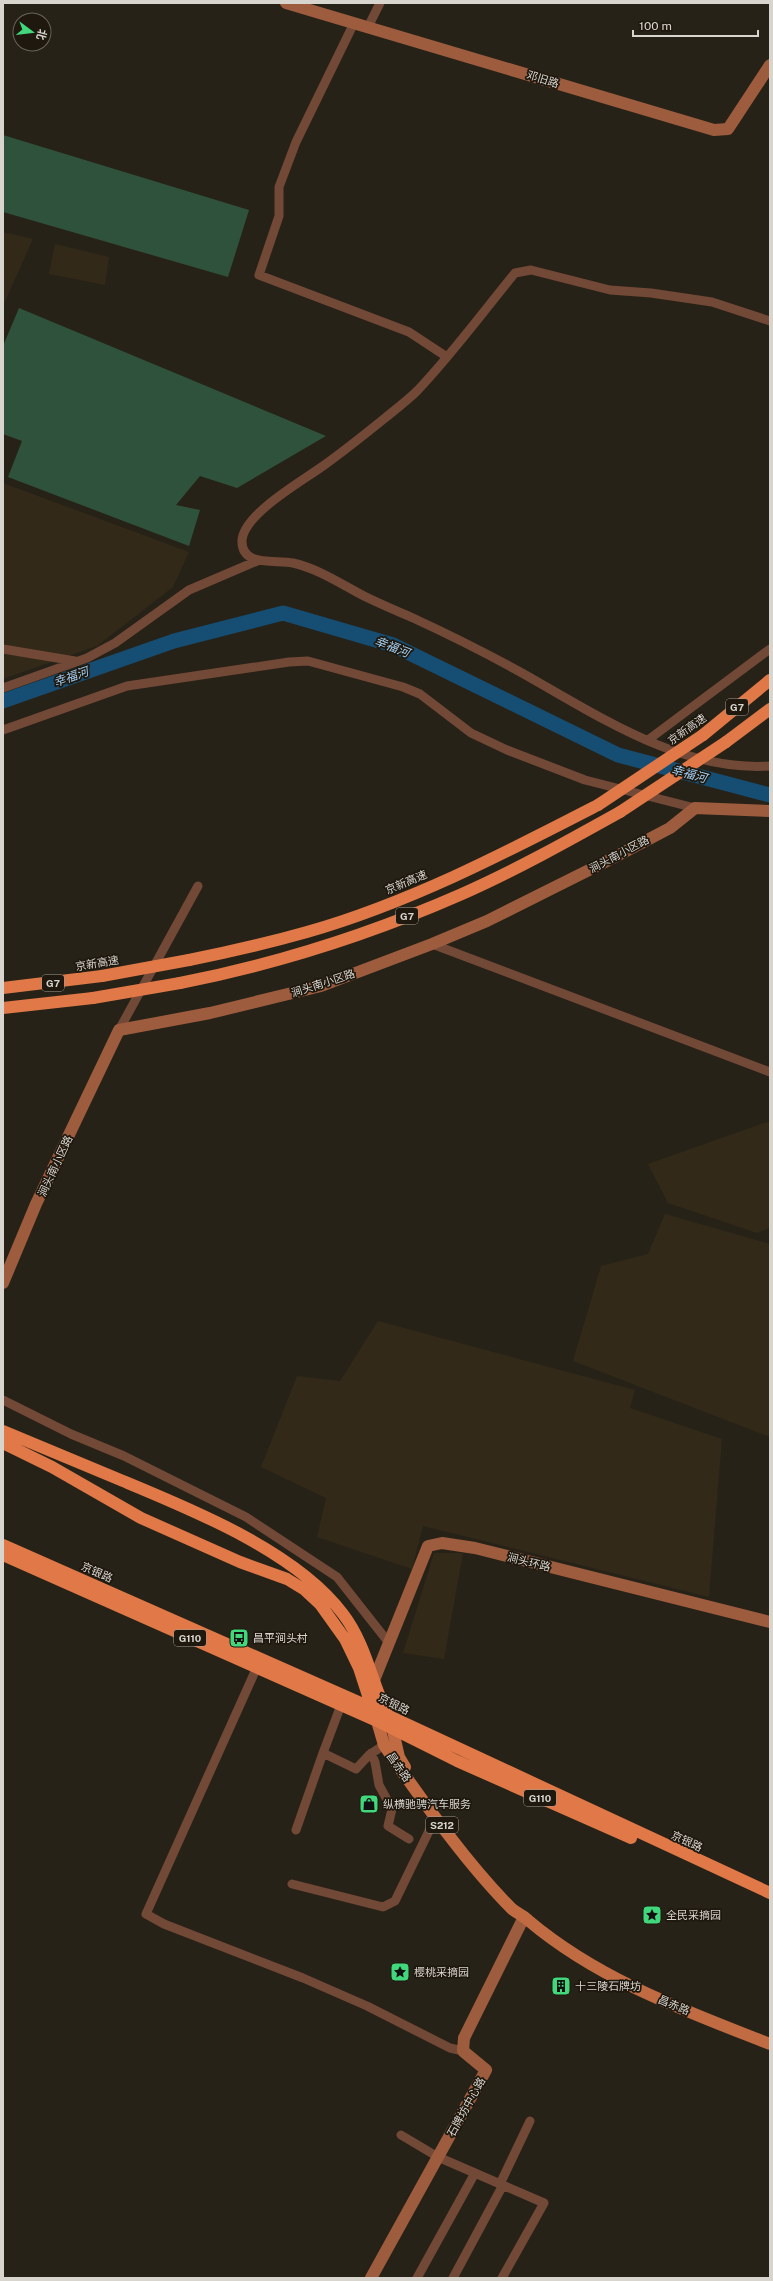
<svg xmlns="http://www.w3.org/2000/svg" width="773" height="2281" font-family="'Public Sans','Noto Sans SC',sans-serif">
<rect width="100%" height="100%" fill="#272217"/>
<!-- built -->
<path fill="#322919" d="M3 232 33 239 3 306Z
M55 244 109 257 105 285 49 274Z
M3 483 189 552 173 587 97 646 3 679Z
M770 1121V1228L757 1233 668 1203 648 1164Z
M665 1214 770 1244V1437L573 1361 601 1266 648 1254Z
M378 1321 635 1390 630 1408 722 1439 709 1597 423 1526 412 1569 317 1537 326 1498 261 1467 297 1376 340 1381Z
M434 1553H463L444 1659 403 1653Z"/>
<!-- green -->
<path fill="#2f523c" d="M3 135 249 210 228 277 3 212Z
M19 308 326 436 237 488 200 476 176 505 200 510 189 546 8 477 22 441 3 434V346Z"/>
<g fill="none" stroke-linecap="round" stroke-linejoin="round">
<!-- river -->
<path stroke="#164d72" stroke-width="15" d="M3 701 174 641 283 613 393 645 618 755 770 795"/>
<!-- street -->
<path stroke="#724836" stroke-width="9" d="M354 23 296 142 279 187V216L259 275 409 332 447 357
M368 27 380 3
M770 321 712 302 651 293 610 290 531 270 515 273C483 312 453 353 418 390 408 400 396 409 385 418 364 435 344 451 323 466 302 481 244 514 242 540 241 568 276 559 293 563 319 569 341 584 364 596 380 604 397 611 413 618 450 635 486 653 522 673 597 715 680 772 770 766
M3 649 75 661
M3 688 87 658 115 643 189 590 257 561
M3 730 127 686 289 662 308 661 403 687 420 694 471 733 507 750 585 780 695 808
M648 740 770 649
M432 944 770 1072
M119 1030 198 886
M3 1400 71 1434 124 1456 246 1517 337 1577 389 1643
M257 1667 146 1914 164 1924 303 1978 367 2006 450 2048 463 2051
M341 1705 323 1753 356 1769 369 1755 384 1745
M371 1753 375 1762 379 1785 392 1809 388 1826 409 1839
M296 1830 323 1753
M292 1884 383 1907 395 1901 430 1829 441 1823
M401 2135 438 2157 544 2203 502 2278
M500 2184 530 2121
M417 2278 475 2173
M453 2278 503 2185"/>
<!-- secondary -->
<path stroke="#9e5c3e" stroke-width="12" d="M286 3 714 130 728 129 770 65
M3 1283 36 1204 119 1030 210 1013 321 986 432 944 487 921 613 858 670 828 695 808 770 811
M374 1680 428 1546 442 1543 475 1548 770 1622
M371 2278 486 2070 463 2051 464 2038 524 1917"/>
<!-- primary -->
<path stroke="#c16b43" stroke-width="12" d="M375 1714 384 1745 392 1757C427 1807 469 1866 512 1909 517 1913 524 1916 529 1921 599 1980 686 2011 770 2044
M391 1722 399 1757 405 1767"/>
<!-- highway -->
<path stroke="#e07847" stroke-width="12" d="M703 735 770 680
M726 742 770 709
M189 960C229 952 268 943 307 932 409 903 505 853 598 805
M180 983C277 964 371 934 462 894 516 870 568 841 620 812
M3 988 102 976
M3 1008 93 998
M3 1431C43 1448 83 1464 123 1481 193 1510 297 1552 343 1614 366 1644 372 1683 388 1716
M3 1443 52 1467 141 1518 240 1562 287 1579 305 1590 320 1604 345 1639 359 1668 372 1708
M3 1545 372 1708 770 1893
M3 1555 377 1721 457 1761 631 1838"/>
<!-- highway-bridge -->
<path stroke="#e07847" stroke-width="12" d="M598 805 703 735
M620 812 726 742
M102 976 189 960
M93 998 180 983"/>
</g>
<!-- icons -->
<defs>
<symbol id="bus-square" viewBox="-11 -11 22 22"><rect x="-9" y="-9" width="18" height="18" rx="4" fill="#41d77c" stroke="#1e180e"/><path d="M-5-6H5V4H4V6H2V4H-2V6H-4V4H-5ZM-3.5-4V0h7V-4ZM-3.5 1.2v1.5H-2V1.2ZM2 1.2v1.5H3.5V1.2Z" fill="#111"/></symbol>
<symbol id="shop-square" viewBox="-11 -11 22 22"><rect x="-9" y="-9" width="18" height="18" rx="4" fill="#41d77c" stroke="#1e180e"/><path d="M-5-2.5h2.3a2.7 3.5 0 0 1 5.4 0H5L5.5 6h-11ZM-1.5-2.5h3a1.5 2.3 0 0 0-3 0Z" fill="#111"/></symbol>
<symbol id="sight-square" viewBox="-11 -11 22 22"><rect x="-9" y="-9" width="18" height="18" rx="4" fill="#41d77c" stroke="#1e180e"/><path d="M0-6L1.8-2.2L6-1.7L2.9 1.2L3.7 5.4L0 3.3L-3.7 5.4L-2.9 1.2L-6-1.7L-1.8-2.2Z" fill="#111"/></symbol>
<symbol id="building-square" viewBox="-11 -11 22 22"><rect x="-9" y="-9" width="18" height="18" rx="4" fill="#41d77c" stroke="#1e180e"/><path d="M-4-6H4V6H1V3H-1V6H-4ZM-2.5-4.3h1.7v1.8h-1.7ZM.8-4.3h1.7v1.8H.8ZM-2.5-1h1.7V.8h-1.7ZM.8-1h1.7V.8H.8Z" fill="#111"/></symbol>
</defs>
<g fill-rule="evenodd">
<use href="#bus-square" x="228" y="1627" width="22" height="22"/>
<use href="#shop-square" x="358" y="1793" width="22" height="22"/>
<use href="#sight-square" x="641" y="1904" width="22" height="22"/>
<use href="#sight-square" x="389" y="1961" width="22" height="22"/>
<use href="#building-square" x="550" y="1975" width="22" height="22"/>
</g>
<g text-anchor="middle" stroke-width="3.5" stroke-linejoin="round" paint-order="stroke">
<!-- shield labels -->
<g fill="#1e180e" stroke="#a09c94" stroke-width="1">
<rect x="726" y="699" width="22" height="16" rx="3"/>
<rect x="396" y="908" width="22" height="16" rx="3"/>
<rect x="42" y="975" width="22" height="16" rx="3"/>
<rect x="174" y="1630" width="32" height="16" rx="3"/>
<rect x="524" y="1790" width="32" height="16" rx="3"/>
<rect x="426" y="1817" width="32" height="16" rx="3"/>
</g>
<g font-size="10" font-weight="bold" fill="#d8d4ce">
<text x="737" y="711">G7</text>
<text x="407" y="920">G7</text>
<text x="53" y="987">G7</text>
<text x="190" y="1642">G110</text>
<text x="540" y="1802">G110</text>
<text x="442" y="1829">S212</text>
</g>
<!-- street labels -->
<g font-size="11" fill="#d8d4ce" stroke="#1e180e">
<text transform="translate(543 79) rotate(17)" y="4">邓旧路</text>
<text transform="translate(687 729) rotate(-35)" y="4">京新高速</text>
<text transform="translate(619 854) rotate(-28)" y="4">涧头南小区路</text>
<text transform="translate(406 882) rotate(-23)" y="4">京新高速</text>
<text transform="translate(97 963) rotate(-9)" y="4">京新高速</text>
<text transform="translate(323 983) rotate(-18)" y="4">涧头南小区路</text>
<text transform="translate(55 1166) rotate(-65)" y="4">涧头南小区路</text>
<text transform="translate(529 1562) rotate(14)" y="4">涧头环路</text>
<text transform="translate(97 1572) rotate(24)" y="4">京银路</text>
<text transform="translate(394 1704) rotate(26)" y="4">京银路</text>
<text transform="translate(399 1767) rotate(55)" y="4">昌赤路</text>
<text transform="translate(687 1841) rotate(25)" y="4">京银路</text>
<text transform="translate(674 2005) rotate(23)" y="4">昌赤路</text>
<text transform="translate(466 2107) rotate(-61)" y="4">石牌坊中心路</text>
</g>
<!-- poi labels -->
<g font-size="11" fill="#d8d4ce" stroke="#1e180e" text-anchor="start">
<text x="253" y="1642">昌平涧头村</text>
<text x="383" y="1808">纵横驰骋汽车服务</text>
<text x="666" y="1919">全民采摘园</text>
<text x="414" y="1976">樱桃采摘园</text>
<text x="575" y="1990">十三陵石牌坊</text>
</g>
<!-- water labels -->
<g font-size="12" font-style="italic" fill="#a3cff3" stroke="#1e180e">
<text transform="translate(392 647) rotate(21)" y="4">幸福河</text>
<text transform="translate(71 677) rotate(-19)" y="4">幸福河</text>
<text transform="translate(689 774) rotate(15)" y="4">幸福河</text>
</g>
</g>
<!-- border -->
<rect width="773" height="2281" fill="none" stroke="#d8d4ce" stroke-width="8"/>
<!-- north arrow -->
<g transform="translate(32 32) rotate(105)"><circle r="19" fill="#1e180e" stroke="#68635b"/>
<path d="M0-3L7 15L0 10L-7 15Z" fill="#41d77c"/>
<text y="-6" font-size="11" font-weight="bold" text-anchor="middle" fill="#d8d4ce">北</text>
</g>
<!-- scale -->
<path d="M633 30v6h125v-6" fill="none" stroke="#d8d4ce" stroke-width="2"/>
<text x="639" y="30" font-size="12" fill="#d8d4ce" stroke="#1e180e" stroke-width="3" paint-order="stroke">100 m</text>
</svg>
